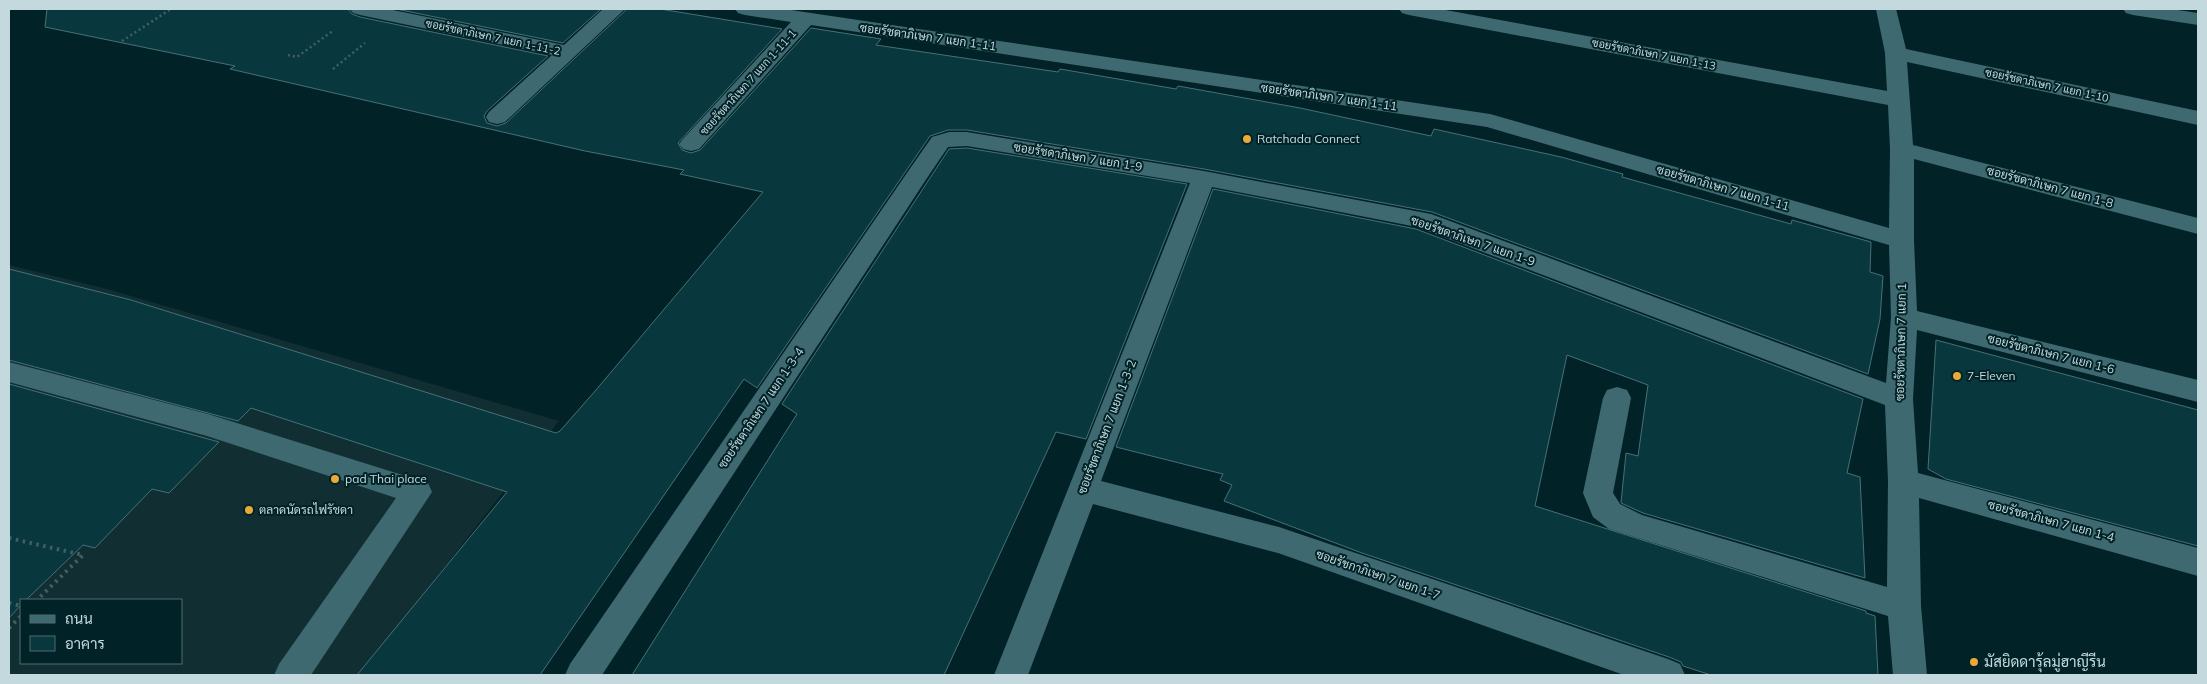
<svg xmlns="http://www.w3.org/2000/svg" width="2207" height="684" font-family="Mulish,Sarabun,sans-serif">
<rect width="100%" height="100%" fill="#012328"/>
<!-- built -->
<path fill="#112f33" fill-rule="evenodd" d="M9 265 107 289 559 421 360 675H9ZM21 600H181V663H21Z"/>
<!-- building -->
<path fill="#08373e" stroke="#467178" d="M47 9H348L352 14 360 17 548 56 487 111 484 116 487 123 497 126 506 123 627 9H660L782 29 678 143 682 150 691 153 700 150 811 28 881 39 876 45 1058 72 1060 69 1176 89 1178 86 1300 108 1431 136 1434 129 1561 157 1623 174 1622 177 1791 224 1792 220 1871 242 1870 272 1883 276 1880 319 1868 374 1432 212 1204 169 967 130H948L930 136 757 388 744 379 540 675H357L507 492 251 408 238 421 9 360V269L131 300 556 433 560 431 596 390 763 192 680 174 684 170 585 151 230 69 235 66 45 27Z
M396 9H601L563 43Z
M967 148 1187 184 1086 439 1056 432 944 675H632L797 414 782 404 949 149Z
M1213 189 1416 229 1863 399 1847 473 1860 477 1865 578 1643 513 1621 503 1626 453 1638 456 1648 385 1567 355 1535 506 1866 611V613L1875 616 1878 675H1711L1683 666 1681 662 1669 657 1362 553 1224 501 1232 485 1220 480 1223 474 1116 447Z
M1936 340 2198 410V546L1946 479 1928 469Z
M9 384 219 442 169 493 152 489 95 548 83 545 26 600H21V605L9 618Z"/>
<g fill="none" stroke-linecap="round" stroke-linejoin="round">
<!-- path-far1 -->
<path stroke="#426064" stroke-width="2.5" stroke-dasharray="2 3" stroke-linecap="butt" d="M122 41 171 9
M288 55 297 57 334 30
M333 69 365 43"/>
<!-- path -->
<path stroke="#426064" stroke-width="4" stroke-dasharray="2.5 4.5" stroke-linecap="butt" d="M9 538 83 555 37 600
M9 603 21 606
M9 628 21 616"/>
<!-- minor -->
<path fill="#3f6970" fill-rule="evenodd" d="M350 9H388L564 45 603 9H625L505 122 497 124 489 122 486 117 489 112 552 55 360 15 353 13Z
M735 9H784L1490 114 1889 228 1890 149 1888 105 1409 15 1402 13 1399 9H1440L1887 91 1885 53 1876 9H1896L1906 49 2198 111V125L1907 62 1913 145 2198 218V234L1914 159V240L1917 311 2198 380V402L1917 330 1913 399 1918 473 2198 548V576L1919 498 1921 606 1927 675H1893L1888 616 1609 529 1593 517 1583 493 1603 398 1607 390 1617 387 1627 390 1631 398 1613 493 1620 504 1642 515 1887 587 1888 481 1885 405 1417 227 1212 187 1101 481 1279 527 1668 659 1680 664 1685 675H1624L1278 553 1093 504 1028 675H994L1190 183 967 146 948 147 927 178 602 675H565L570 664 909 170 932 137 949 132H967L1204 171 1431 214 1886 383 1891 317 1889 245 1487 127 811 25 699 149 691 151 683 149 679 144 683 139 791 22 745 15 738 13Z
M2123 9H2171L2198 13V25L2133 15 2126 13Z
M9 362 208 414 428 483 432 492 311 675H274L279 664 396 498 207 436 9 382Z"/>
</g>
<!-- markers -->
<g fill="#eaaa39" stroke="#012328" stroke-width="2">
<circle cx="1247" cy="139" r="5"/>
<circle cx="1957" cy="376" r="5"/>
<circle cx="335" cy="479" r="5"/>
<circle cx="249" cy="510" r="5"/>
<circle cx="1974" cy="662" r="5"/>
</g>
<g text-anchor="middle" stroke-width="4" stroke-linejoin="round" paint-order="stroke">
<!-- far-street labels -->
<g font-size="11" fill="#c3d9dd" stroke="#012328">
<text transform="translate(493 37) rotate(12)" y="4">ซอยรัชดาภิเษก 7 แยก 1-11-2</text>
<text transform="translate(1654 54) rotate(11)" y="4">ซอยรัชดาภิเษก 7 แยก 1-13</text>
<text transform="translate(748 82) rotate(-48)" y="4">ซอยรัชดาภิเษก 7 แยก 1-11-1</text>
<text transform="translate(2047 85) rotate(12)" y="4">ซอยรัชดาภิเษก 7 แยก 1-10</text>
</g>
<!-- street labels -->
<g font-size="12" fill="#c3d9dd" stroke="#012328">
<text transform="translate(928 37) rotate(8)" y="4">ซอยรัชดาภิเษก 7 แยก 1-11</text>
<text transform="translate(1329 97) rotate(8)" y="4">ซอยรัชดาภิเษก 7 แยก 1-11</text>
<text transform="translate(1078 157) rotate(9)" y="4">ซอยรัชดาภิเษก 7 แยก 1-9</text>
<text transform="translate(2050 187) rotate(15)" y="4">ซอยรัชดาภิเษก 7 แยก 1-8</text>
<text transform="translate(1723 188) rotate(16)" y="4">ซอยรัชดาภิเษก 7 แยก 1-11</text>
<text transform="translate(1473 241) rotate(19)" y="4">ซอยรัชดาภิเษก 7 แยก 1-9</text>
<text transform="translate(1901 342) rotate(-89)" y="4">ซอยรัชดาภิเษก 7 แยก 1</text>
<text transform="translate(2051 354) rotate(14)" y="4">ซอยรัชดาภิเษก 7 แยก 1-6</text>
<text transform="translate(761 408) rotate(-56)" y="4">ซอยรัชดาภิเษก 7 แยก 1-3-4</text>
<text transform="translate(1107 427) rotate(-69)" y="4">ซอยรัชดาภิเษก 7 แยก 1-3-2</text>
<text transform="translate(2051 521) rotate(15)" y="4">ซอยรัชดาภิเษก 7 แยก 1-4</text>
<text transform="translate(1378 575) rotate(19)" y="4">ซอยรัชกาภิเษก 7 แยก 1-7</text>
</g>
<!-- poi labels -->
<g font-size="12" fill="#c3d9dd" stroke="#012328" text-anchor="start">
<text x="1257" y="143">Ratchada Connect</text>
<text x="1967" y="380">7-Eleven</text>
<text x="345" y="483">pad Thai place</text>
<text x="259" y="514">ตลาดนัดรถไฟรัชดา</text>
</g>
<!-- near-poi labels -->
<g font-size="15" fill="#c3d9dd" stroke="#012328" text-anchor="start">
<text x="1984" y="667">มัสยิดดารุ้ลมู่ฮาญีรีน</text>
</g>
</g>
<!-- border -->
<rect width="2207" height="684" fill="none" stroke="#c3d9dd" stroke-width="20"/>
<!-- legend -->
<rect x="20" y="599" width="162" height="65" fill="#012328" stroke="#4f6c70"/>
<rect x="30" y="615" width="25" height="8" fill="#3f6970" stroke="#4f6c70"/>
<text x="65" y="624" font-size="15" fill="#c3d9dd">ถนน</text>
<rect x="30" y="636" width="25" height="15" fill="#08373e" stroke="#4f6c70"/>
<text x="65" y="649" font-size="15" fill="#c3d9dd">อาคาร</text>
</svg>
